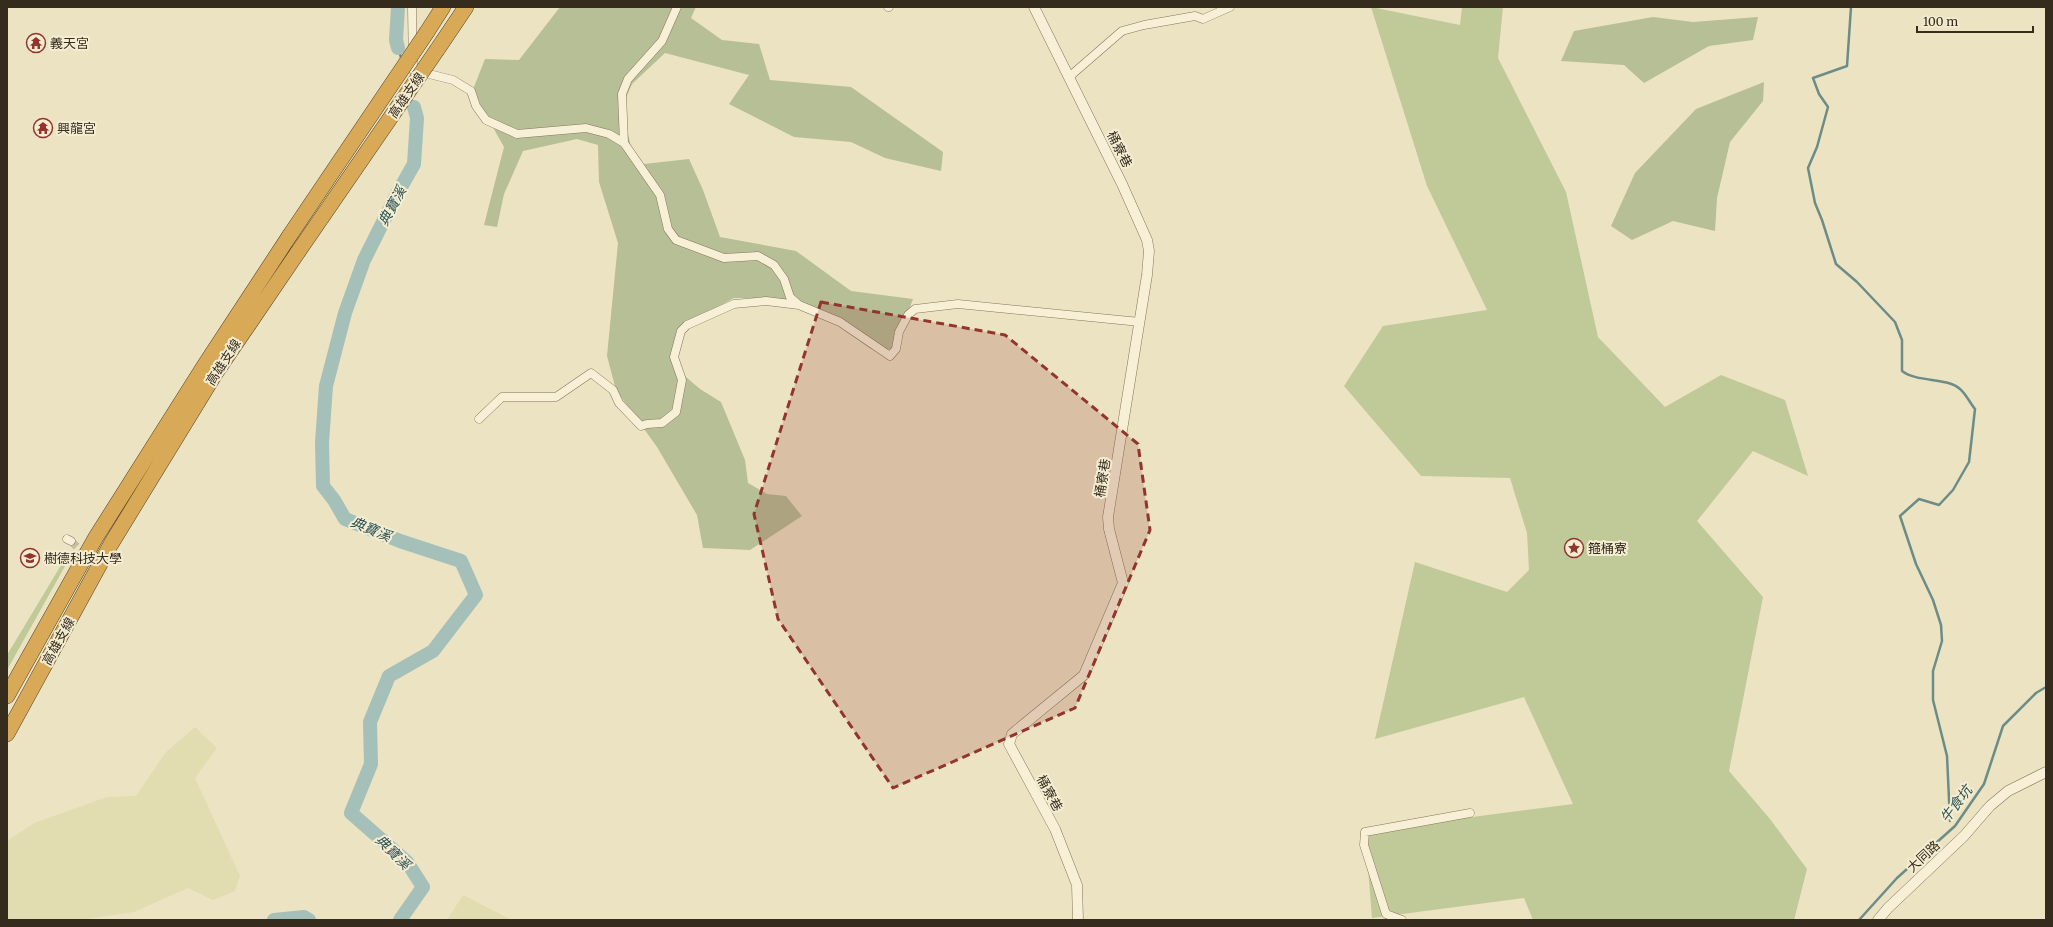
<svg xmlns="http://www.w3.org/2000/svg" width="2053" height="927" font-family="Merriweather,'Noto Sans TC',serif">
<rect width="100%" height="100%" fill="#ece3c3"/>
<!-- farmland -->
<path fill="#e1ddb1" d="M195 727 217 748 195 778 240 876 235 891 213 900 188 888 134 912 79 920H7V841L34 823 107 797 136 796 166 752Z
M463 895 510 919 447 920Z"/>
<!-- green -->
<path fill="#c0c998" d="M1371 7 1460 25 1462 7H1503L1498 58 1566 192 1598 337 1665 407 1721 375 1785 400 1808 476 1753 451 1697 521 1763 597 1729 771 1770 819 1807 869 1794 920H1533L1524 898 1372 918 1365 831 1573 804 1524 697 1375 739 1415 562 1507 592 1529 570 1527 533 1510 478 1421 476 1344 386 1383 326 1487 310 1427 186Z
M69 559 7 670V655L63 562Z"/>
<!-- cemetery -->
<path fill="#b6bf96" d="M560 7H696L691 18 722 40 759 44 770 80 851 87 943 152 941 171 885 158 851 142 794 137 729 104 749 75 665 53 632 84 622 107 635 165 689 159 703 190 720 237 796 251 851 291 913 299 895 349H871L834 323 774 298H734L698 317 678 336 674 367 700 389 721 402 745 460 748 483 767 494 786 496 802 516 750 550 703 548 697 515 657 447 616 390 607 356 618 243 599 182 598 145 577 139 523 151 504 194 497 227 484 225 504 147 481 106 474 87 485 59 519 60Z
M1653 17 1693 22 1758 17 1753 40 1709 46 1644 83 1624 65 1561 61 1574 31Z
M1764 82 1763 101 1730 142 1717 198 1715 231 1673 221 1632 240 1611 226 1635 173 1696 109Z"/>
<g fill="none" stroke-linecap="round" stroke-linejoin="round">
<!-- stream -->
<path stroke="#6c8d87" stroke-width="2.5" d="M1851 7 1847 66 1813 78 1819 94 1828 107 1817 147 1808 168 1815 203 1822 220 1836 264 1857 282 1895 322 1902 340V371C1918 383 1947 377 1960 389 1966 394 1970 403 1975 409L1969 462 1953 490 1939 505 1919 499 1900 516 1916 564 1933 600 1941 625 1942 641 1933 671V700L1947 756 1950 821
M398 48 402 61
M411 97 414 107
M1859 920 1897 878 1955 826 1984 784 2003 726 2036 693 2046 687"/>
<!-- river -->
<path stroke="#a5bfb9" stroke-width="14" d="M398 7 396 40 398 48
M274 920 304 917 309 920
M400 920 423 887 407 862 351 813 371 764 370 722 389 676 433 651 476 595 461 561 400 541 345 519 334 500 323 486 322 442 326 386 345 313 364 260 397 194 414 164 417 118 414 107"/>
<!-- minor-tunnel -->
<path stroke="#c8bea2" stroke-width="8" stroke-dasharray="8 4" stroke-linecap="butt" d="M71 541 105 575"/>
<defs>
<path id="minor" d="M412 7 413 70 453 80 471 91 476 106 486 120 517 134 586 128 609 134 624 143 660 195 668 229 676 240 724 258 758 256 774 265 784 279 790 297 799 305
M888 7H889
M1069 77 1122 31 1144 25 1195 16 1203 19 1230 7
M624 143 622 94 628 79 662 41 677 7
M479 419 502 397H556L591 373 613 390 619 403 641 426 647 424 662 423 676 412 682 380 674 357 681 331 687 325 734 304 766 301 799 305 840 322 890 356 896 349 899 332 908 315 915 309 958 304 1140 322
M67 539 71 541
M1402 920 1386 914 1364 845 1365 832 1470 813"/>
<path id="tertiary" d="M1034 7 1122 184 1147 240 1149 251 1147 275 1108 517 1109 529 1123 583 1084 675 1012 734 1009 744 1055 829 1077 885 1078 920
M1878 920 1888 908 1964 836 1990 806 2008 791 2046 772"/>
<path id="motorway" d="M427 32 443 7
M437 50 466 7
M7 696 96 537 206 363 290 235
M7 734 111 544 215 374 298 252"/>
</defs>
<!-- minor casing -->
<use href="#minor" stroke="#85755b" stroke-width="9"/>
<!-- tertiary casing -->
<use href="#tertiary" stroke="#85755b" stroke-width="11"/>
<!-- motorway casing -->
<use href="#motorway" stroke="#53432f" stroke-width="16"/>
<!-- minor -->
<use href="#minor" stroke="#f7f0d6" stroke-width="8"/>
<!-- tertiary -->
<use href="#tertiary" stroke="#f7f0d6" stroke-width="10"/>
<!-- motorway -->
<use href="#motorway" stroke="#d8aa57" stroke-width="15"/>
<defs>
<path id="motorway-bridge" d="M290 235 427 32
M298 252 437 50"/>
</defs>
<!-- motorway-bridge casing -->
<use href="#motorway-bridge" stroke="#53432f" stroke-width="16" stroke-linecap="butt"/>
<!-- motorway-bridge -->
<use href="#motorway-bridge" stroke="#d8aa57" stroke-width="15"/>
</g>
<!-- marked area -->
<path fill="#92352d" fill-opacity="0.2" stroke="#92352d" stroke-width="3" stroke-dasharray="8 5" stroke-linejoin="round" d="M821 302 1005 335 1138 444 1150 530 1075 708 893 788 778 619 754 514Z"/>
<!-- icons -->
<defs>
<symbol id="temple-ring" viewBox="-11 -11 22 22"><circle r="9.5" fill="#f4edd2" stroke="#92352d" stroke-width="1.5"/><path d="M0-6L5-2H3V0L6.5 2.5H4V6H1.5V3h-3V6H-4V2.5H-6.5L-3 0V-2H-5Z" fill="#92352d"/></symbol>
<symbol id="sight-ring" viewBox="-11 -11 22 22"><circle r="9.5" fill="#f4edd2" stroke="#92352d" stroke-width="1.5"/><path d="M0-6L1.8-2.2L6-1.7L2.9 1.2L3.7 5.4L0 3.3L-3.7 5.4L-2.9 1.2L-6-1.7L-1.8-2.2Z" fill="#92352d"/></symbol>
<symbol id="university-ring" viewBox="-11 -11 22 22"><circle r="9.5" fill="#f4edd2" stroke="#92352d" stroke-width="1.5"/><path d="M0-5L7-2L0 1L-7-2ZM-4 1L0 2.5L4 1V4Q0 6-4 4Z" fill="#92352d"/></symbol>
</defs>
<g fill-rule="evenodd">
<use href="#temple-ring" x="25" y="32" width="22" height="22"/>
<use href="#temple-ring" x="32" y="117" width="22" height="22"/>
<use href="#sight-ring" x="1563" y="537" width="22" height="22"/>
<use href="#university-ring" x="19" y="547" width="22" height="22"/>
</g>
<g text-anchor="middle" stroke-width="4" stroke-linejoin="round" paint-order="stroke">
<!-- poi labels -->
<g font-size="13" fill="#362c1e" stroke="#f4edd2" text-anchor="start">
<text x="50" y="48">義天宮</text>
<text x="57" y="133">興龍宮</text>
<text x="1588" y="553">箍桶寮</text>
<text x="44" y="563">樹德科技大學</text>
</g>
<!-- street labels -->
<g font-size="13" fill="#362c1e" stroke="#f4edd2">
<text transform="translate(406 95) rotate(-55)" y="5">高雄支線</text>
<text transform="translate(1120 149) rotate(63)" y="5">桶寮巷</text>
<text transform="translate(223 362) rotate(-57)" y="5">高雄支線</text>
<text transform="translate(1102 478) rotate(-81)" y="5">桶寮巷</text>
<text transform="translate(58 641) rotate(-61)" y="5">高雄支線</text>
<text transform="translate(1050 793) rotate(61)" y="5">桶寮巷</text>
<text transform="translate(1923 856) rotate(-43)" y="5">大同路</text>
</g>
<!-- water labels -->
<g font-size="14" font-style="italic" fill="#2e5455" stroke="#f4edd2">
<text transform="translate(392 206) rotate(-62)" y="5">典寶溪</text>
<text transform="translate(371 529) rotate(23)" y="5">典寶溪</text>
<text transform="translate(1956 804) rotate(-53)" y="5">牛食坑</text>
<text transform="translate(393 852) rotate(45)" y="5">典寶溪</text>
</g>
</g>
<!-- border -->
<rect width="2053" height="927" fill="none" stroke="#362c1e" stroke-width="16"/>
<!-- scale -->
<path d="M1917 26v6h116v-6" fill="none" stroke="#362c1e" stroke-width="2"/>
<text x="1923" y="26" font-size="12" fill="#362c1e" stroke="#f4edd2" stroke-width="3" paint-order="stroke">100 m</text>
</svg>
